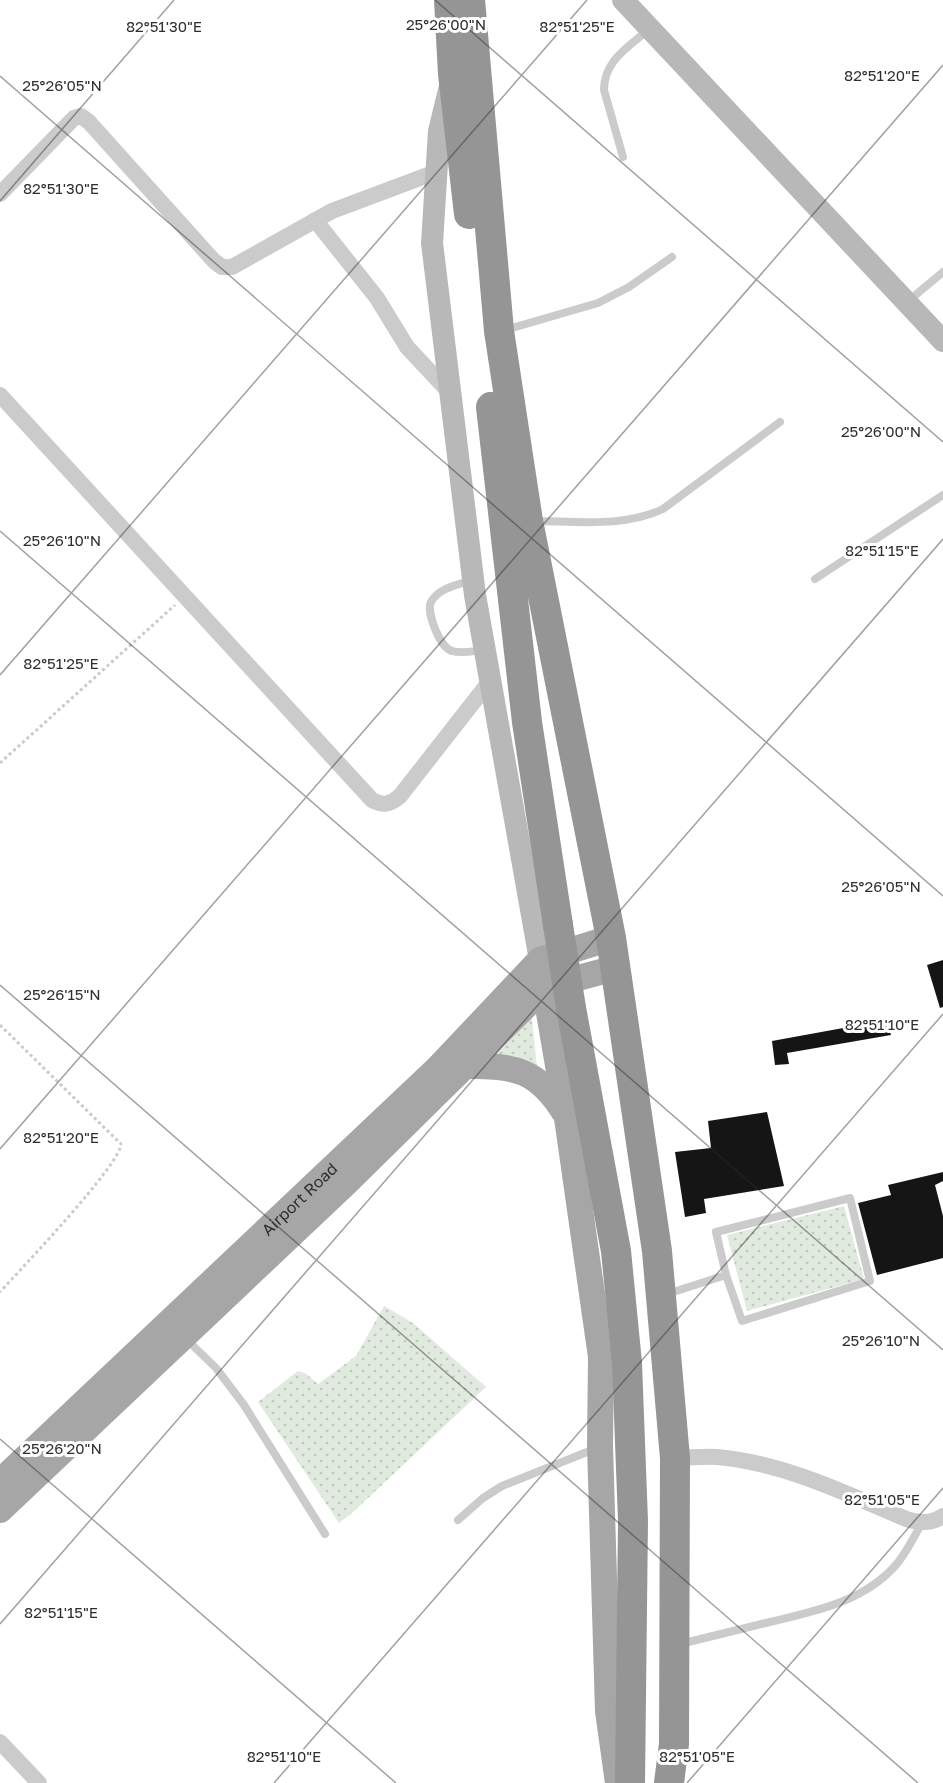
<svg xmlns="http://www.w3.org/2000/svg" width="943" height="1783" font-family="'Golos Text',sans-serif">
<defs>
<pattern id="grass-dots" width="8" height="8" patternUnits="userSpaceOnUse" patternTransform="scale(1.5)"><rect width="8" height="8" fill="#e1eade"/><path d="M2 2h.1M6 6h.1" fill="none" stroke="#c1c9bf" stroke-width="1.8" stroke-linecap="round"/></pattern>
</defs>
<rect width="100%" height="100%" fill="#fff"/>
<!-- grass -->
<path fill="url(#grass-dots)" d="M526 1018 532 1019 537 1068 496 1059 492 1051Z
M844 1206 864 1279 747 1311 727 1235Z
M384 1306 413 1323 486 1387 351 1514 339 1523 258 1402 298 1371 305 1373 318 1384 356 1356Z"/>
<!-- building -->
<path fill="#151515" d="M943 960V1007L940 1008 927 965Z
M887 1020 891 1035 787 1053 789 1064 775 1065 772 1041Z
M767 1112 784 1186 704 1199 706 1213 685 1217 675 1152 711 1148 708 1121Z
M943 1172V1181L935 1185 943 1216V1258L877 1275 858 1203 891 1195 888 1185Z"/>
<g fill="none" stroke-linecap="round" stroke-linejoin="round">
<!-- path -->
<path stroke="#cbcbcb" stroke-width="3" stroke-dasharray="3 3" stroke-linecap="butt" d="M0 763 175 605
M0 1025 121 1144C121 1164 20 1270 0 1292"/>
<!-- lane -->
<path stroke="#cbcbcb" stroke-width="8" d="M623 157 604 90C604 60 629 47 649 29
M907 302 943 272
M505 330 598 303 629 287 672 257
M532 521C575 521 623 528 663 509L780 422
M815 579 943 495
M472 580C460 584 438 588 431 602 426 612 440 648 452 651 461 654 474 651 484 650
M667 1294 726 1275 716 1232 850 1198 870 1281 742 1321 726 1275
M185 1338 216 1368 244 1405 325 1534
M458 1520 483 1498 502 1486 597 1448
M680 1644C709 1637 737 1630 766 1623 811 1612 862 1603 895 1566 906 1554 913 1538 922 1523"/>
<!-- street -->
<path stroke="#cbcbcb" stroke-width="16" d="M0 194 74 118 81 116 89 122 214 261 222 267H232L332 211 436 172
M315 220 377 298 407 347 450 393
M0 395 372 800C384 806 389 805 400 796L490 681
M675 1458C689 1458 703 1456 717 1457 784 1463 845 1493 906 1519 920 1523 930 1524 943 1516
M0 1742 39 1783"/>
<!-- secondary -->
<path stroke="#b8b8b8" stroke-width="22" d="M623 0 943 341
M450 86 439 131 432 243 475 595 540 960"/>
<!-- primary -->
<g stroke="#a6a6a6" stroke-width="26">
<path d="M540 960 567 1118 601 1357 600 1446 608 1711 618 1783"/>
<path d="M466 1066C514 1065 538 1070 564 1112"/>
<path id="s1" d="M0 1482 438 1068 540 960 611 938"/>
<path d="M0 1510 346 1183 545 987 615 968"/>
</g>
<!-- highway -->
<path stroke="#959595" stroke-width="30" d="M449 0 453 74 469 214
M470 0 499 331 528 521 611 938 657 1251 675 1458 674 1744 669 1783
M491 407 527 722 558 925
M571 1008 616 1251 627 1363 633 1521 630 1783"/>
<!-- highway-bridge -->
<path stroke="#959595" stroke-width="30" d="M558 925 571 1008"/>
</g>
<!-- ticks -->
<path fill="none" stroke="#2e2e2e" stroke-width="1.5" stroke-opacity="0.45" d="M435 0 943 442M0 76 943 896M0 201 174 0M0 531 943 1350M0 675 587 0M0 985 918 1783M0 1149 943 65M0 1439 396 1783M0 1624 943 539M274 1783 943 1014M687 1783 943 1488"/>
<g text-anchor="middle" stroke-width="6" stroke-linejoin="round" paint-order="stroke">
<!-- street labels -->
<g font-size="16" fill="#2e2e2e" stroke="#fff">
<text dy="6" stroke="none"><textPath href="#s1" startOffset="412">Airport Road</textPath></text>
</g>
</g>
<g font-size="15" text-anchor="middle" fill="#2e2e2e" stroke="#fff" stroke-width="6" stroke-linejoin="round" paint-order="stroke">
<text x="446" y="30">25°26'00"N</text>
<text x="164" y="32">82°51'30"E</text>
<text x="577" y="32">82°51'25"E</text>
<text x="882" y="81">82°51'20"E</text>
<text x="62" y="91">25°26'05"N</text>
<text x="61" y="194">82°51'30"E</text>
<text x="881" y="437">25°26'00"N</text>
<text x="62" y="546">25°26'10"N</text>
<text x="882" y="556">82°51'15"E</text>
<text x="61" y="669">82°51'25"E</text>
<text x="881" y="892">25°26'05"N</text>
<text x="62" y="1000">25°26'15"N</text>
<text x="882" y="1030">82°51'10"E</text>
<text x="61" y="1143">82°51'20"E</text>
<text x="881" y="1346">25°26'10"N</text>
<text x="62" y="1454">25°26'20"N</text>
<text x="882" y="1505">82°51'05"E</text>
<text x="61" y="1618">82°51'15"E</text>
<text x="284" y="1762">82°51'10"E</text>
<text x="697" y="1762">82°51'05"E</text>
</g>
</svg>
